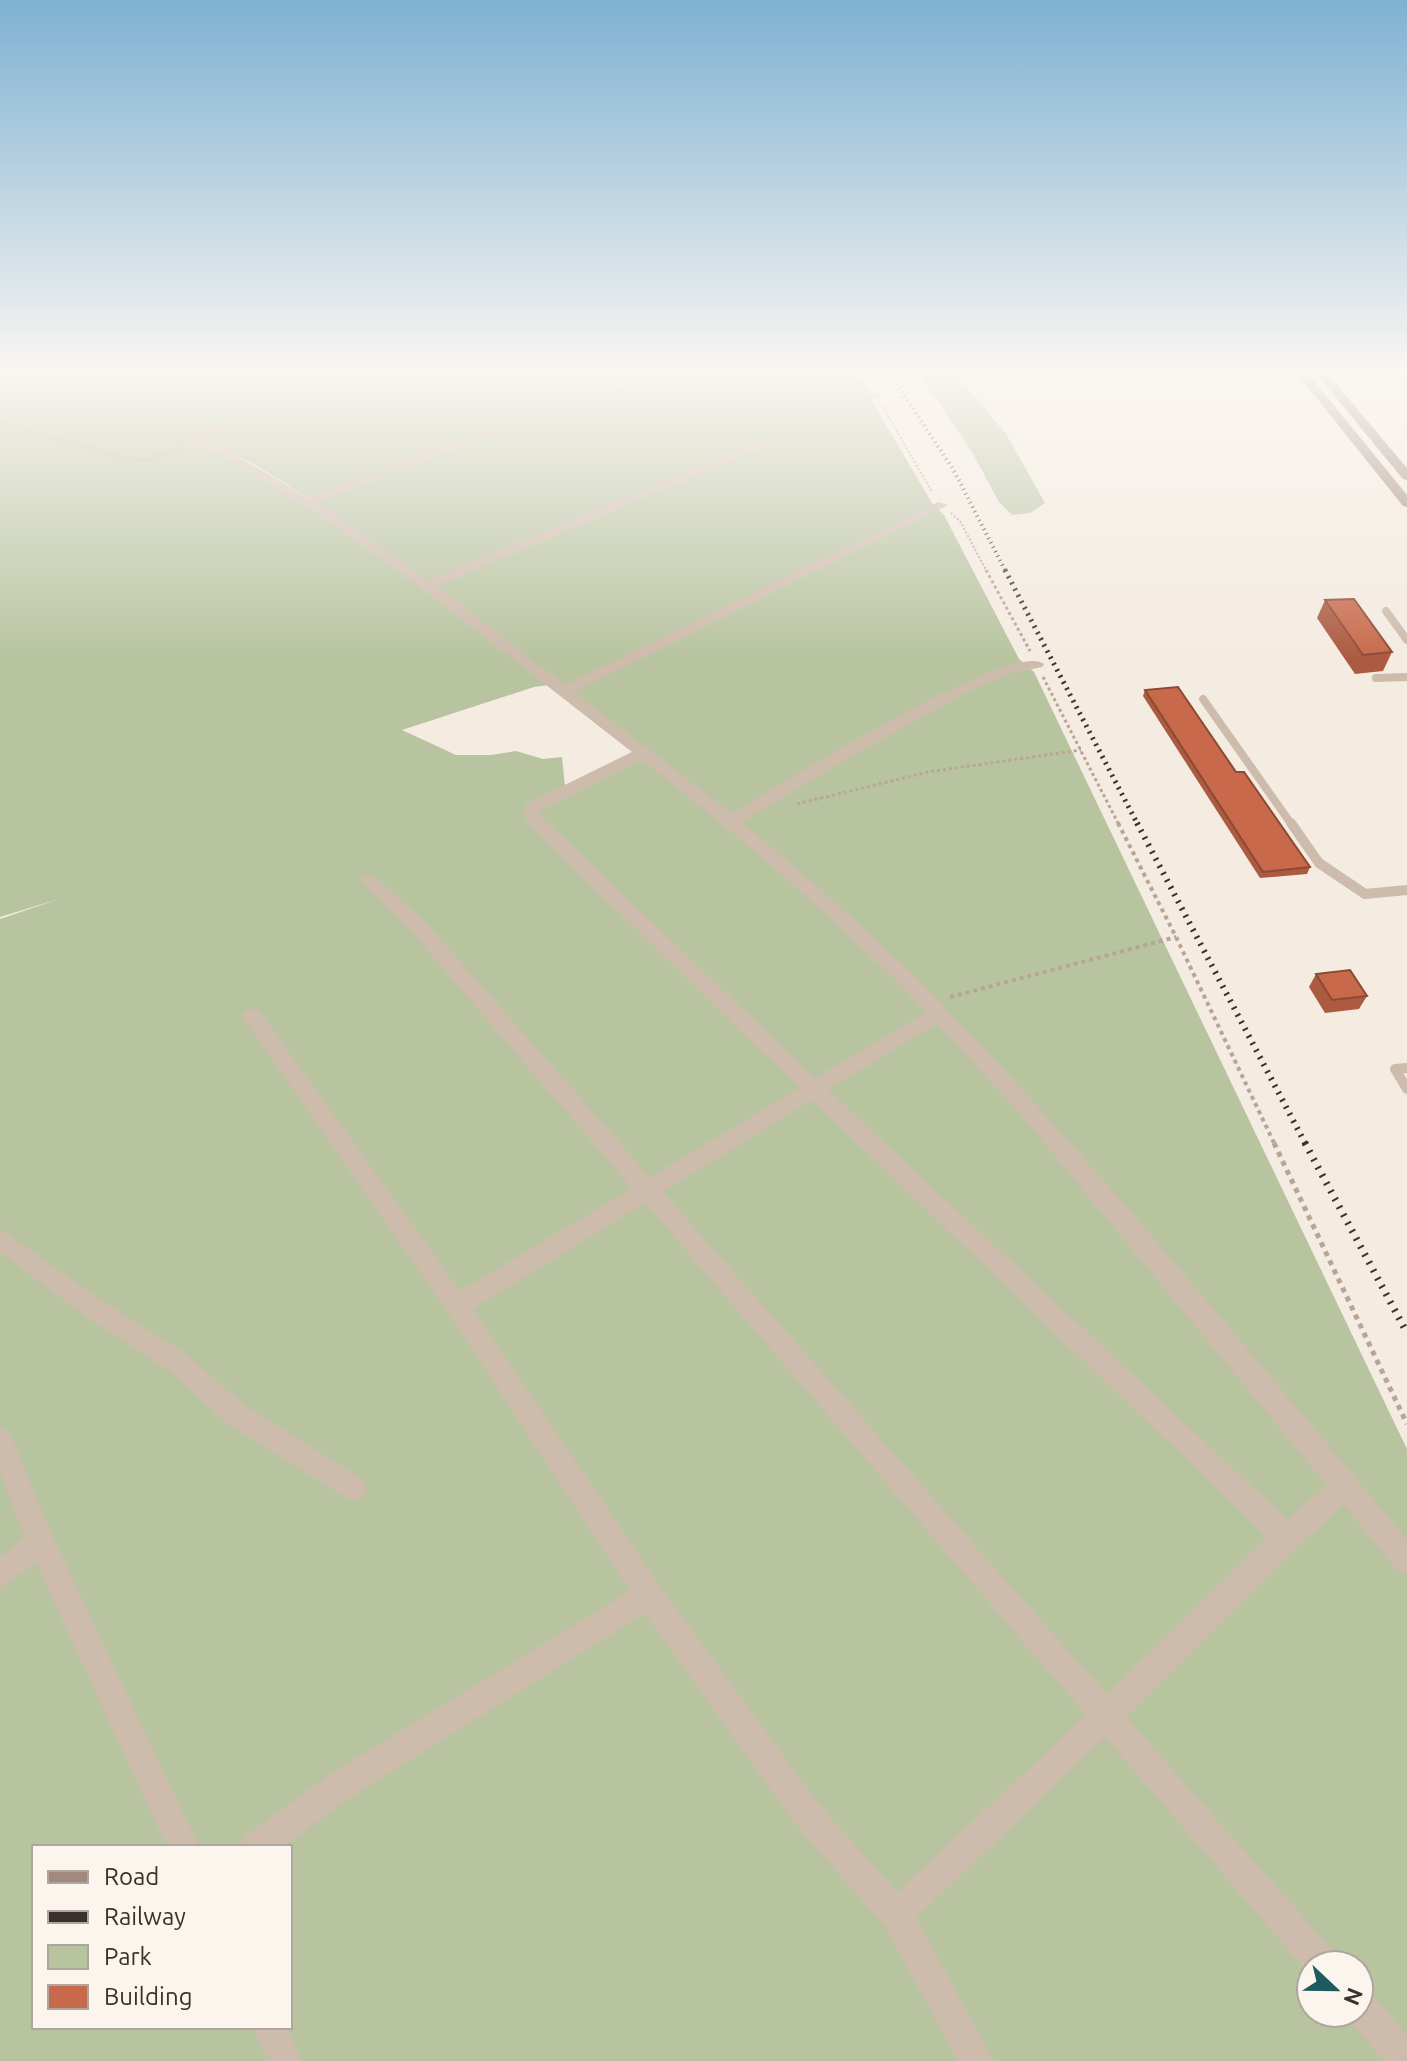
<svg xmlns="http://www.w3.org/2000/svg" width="1407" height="2061" font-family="Ubuntu,sans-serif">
<rect width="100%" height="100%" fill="#f4ebe1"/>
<!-- green -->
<path fill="#b8c4a0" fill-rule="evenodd" d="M0 371H50L129 414 189 436 247 468 306 504 413 581 549 685 559 682 493 634 494 631 314 501 255 465 190 431 137 411 61 371H853L867 387 874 404 932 503 944 515 1019 659 1034 672 1407 1449V2061H0V919L59 899 0 917ZM549 685 633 752 565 786 562 757 543 759 516 751 491 755H456L402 730 534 687ZM34 1847H290V2027H34ZM1311 1965H1359V2013H1311Z
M917 371H953L1006 434 1045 503 1030 513 1012 515 999 502 972 452Z"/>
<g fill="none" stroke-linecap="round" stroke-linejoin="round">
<!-- path-far3 -->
<path stroke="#b9a596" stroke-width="2" stroke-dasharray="2 2" stroke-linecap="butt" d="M860 371 869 381
M107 380 135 371
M882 406 932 492
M0 422 120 457 149 460 182 448
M951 513 960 521 987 572"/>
<!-- path-far2 -->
<path stroke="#b9a596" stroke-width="3" stroke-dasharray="3 3" stroke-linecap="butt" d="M986 570 1030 651
M1043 677 1119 825
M797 804 928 772 1081 750"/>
<!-- path-far1 -->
<path stroke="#b9a596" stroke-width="4" stroke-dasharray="4 4" stroke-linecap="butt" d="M1118 823 1176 937 1275 1145
M950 997 1176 937"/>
<!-- path -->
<path stroke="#b9a596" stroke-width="5" stroke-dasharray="5 5" stroke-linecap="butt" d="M1274 1143 1407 1424"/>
<!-- service-far1 -->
<path stroke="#cdbbac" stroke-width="8" d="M1386 611 1407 640
M1376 678 1407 677
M1203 699 1292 825"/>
<!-- service -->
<path stroke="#cdbbac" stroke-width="10" d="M1291 823 1319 863 1365 894 1407 890
M1407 1068 1395 1069 1407 1089"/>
<!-- minor -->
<path fill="#cdbbac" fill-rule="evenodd" d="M50 371H63L137 410 195 432 377 371H392L205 437 307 497 648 371H663L317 502 428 580 872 393H880V397L437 586 565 685 938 502 948 505 574 692 732 813C773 789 1013 638 1044 664L1042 667 1012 673 973 689 859 752 742 822C809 879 877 937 939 1001 1104 1171 1253 1358 1407 1539V1574L1397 1570 1344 1505 1297 1547 1126 1717 1335 1953 1340 1965H1311V1976L1105 1737 916 1918 994 2061H958L885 1926 796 1825 645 1613 354 1795 282 1847H240L245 1836 332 1773 630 1591 449 1314 245 1020 242 1015 245 1010H259L460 1291 632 1188 414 935 363 884 360 880 363 876H375L428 925 650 1177 799 1088 529 825 523 814 526 804 632 752 422 588 304 504 294 502 246 469 191 438 129 414ZM642 760C741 838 839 920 926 1012L815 1078 539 814 540 811ZM937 1024 1014 1107 1327 1485 1287 1519 828 1090ZM812 1100 1267 1537 1107 1695 663 1192ZM645 1203 1086 1715 897 1892 818 1803 659 1585 473 1309Z
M0 1229 101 1300 186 1354 246 1406 363 1479 367 1488 363 1497 354 1501 345 1497 228 1424 168 1370 85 1316 0 1252Z
M0 1428 9 1431 51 1533 199 1847H167L36 1563 0 1588V1557L25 1537 0 1473Z
M1359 1989 1371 1994 1407 2035V2061H1384L1347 2018 1345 2013H1359Z
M252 2027H287L302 2061H267Z"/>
<!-- secondary -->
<path fill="#a18a7d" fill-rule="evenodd" d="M1295 371H1306L1407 495V507L1403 506Z
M1314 371H1325L1407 468V480L1403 479Z"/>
<!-- rail-far3 -->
<path stroke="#3b302b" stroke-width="4" stroke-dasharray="1 4" stroke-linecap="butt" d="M888 371 953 469 1006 572"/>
<!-- rail-far2 -->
<path stroke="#3b302b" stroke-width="5" stroke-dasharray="2 5" stroke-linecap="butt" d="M1005 570 1138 825"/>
<!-- rail-far1 -->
<path stroke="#3b302b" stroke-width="6" stroke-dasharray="2 6" stroke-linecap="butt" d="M1137 823 1306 1145"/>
<!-- rail -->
<path stroke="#3b302b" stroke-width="7" stroke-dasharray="2 7" stroke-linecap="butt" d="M1305 1143 1407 1333"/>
</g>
<!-- wall -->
<path fill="#ac5a40" d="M1325 600 1392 652 1383 671 1355 674 1317 618Z
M1145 690 1236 772 1310 867 1307 874 1260 878 1143 696Z
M1316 974 1367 996 1359 1009 1325 1013 1309 987Z"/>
<!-- building -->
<path fill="#c8694b" stroke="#8c4a34" stroke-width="2" d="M1354 599 1392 652 1363 655 1325 600Z
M1178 687 1236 772H1244L1310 867 1263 872 1145 690Z
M1350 970 1367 996 1332 1000 1316 974Z"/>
<!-- sky -->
<linearGradient id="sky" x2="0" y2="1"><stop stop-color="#7eb2d2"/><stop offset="0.56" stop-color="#faf6f2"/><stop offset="1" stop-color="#faf6f2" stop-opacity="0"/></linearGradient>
<rect width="1407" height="660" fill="url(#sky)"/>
<!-- legend -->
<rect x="32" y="1845" width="260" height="184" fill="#fbf5ee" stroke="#aea6a0" stroke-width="2"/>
<rect x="48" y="1871" width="40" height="12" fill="#a18a7d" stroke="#aea6a0" stroke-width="2"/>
<text x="104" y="1885" font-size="24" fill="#3b302b">Road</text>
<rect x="48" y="1911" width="40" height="12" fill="#3b302b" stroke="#aea6a0" stroke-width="2"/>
<text x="104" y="1925" font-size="24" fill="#3b302b">Railway</text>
<rect x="48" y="1945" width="40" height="24" fill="#b8c4a0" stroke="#aea6a0" stroke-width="2"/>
<text x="104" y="1965" font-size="24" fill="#3b302b">Park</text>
<rect x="48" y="1985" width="40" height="24" fill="#c8694b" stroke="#aea6a0" stroke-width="2"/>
<text x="104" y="2005" font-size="24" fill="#3b302b">Building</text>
<!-- north arrow -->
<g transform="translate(1335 1989) rotate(112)"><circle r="38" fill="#fbf5ee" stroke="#aea6a0" stroke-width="2"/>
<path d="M0-6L14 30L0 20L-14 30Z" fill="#1f5a5e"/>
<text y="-12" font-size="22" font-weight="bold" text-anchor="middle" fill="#3b302b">N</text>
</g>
</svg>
